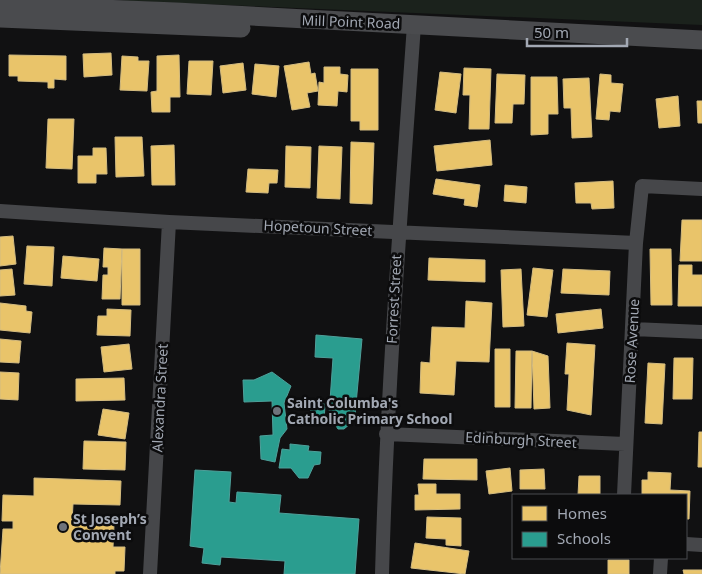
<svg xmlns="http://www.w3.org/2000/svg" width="702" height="574" font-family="'Noto Sans',sans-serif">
<rect width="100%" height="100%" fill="#111112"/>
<!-- green -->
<path fill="#1b221c" d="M108 0H702V25Z"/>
<!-- homes -->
<path fill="#e9c46a" stroke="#d4bc80" d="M111 53 112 75 84 77 83 54Z
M9 55 66 56V80L54 79V88H48V82L18 81V76H9Z
M179 55 180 97H170V112H152L151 92 157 91V56Z
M122 56 138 57V61H149L147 91 120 90Z
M189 61H213L211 95 187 94Z
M309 62 311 74 315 73 318 91 307 93 310 107 292 110 284 66Z
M243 63 246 90 223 93 220 66Z
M255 64 279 66 276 97 252 94Z
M324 67H340V74L348 75 347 92 338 91 337 106 318 105 319 82 324 83Z
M464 68 491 69 489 129H469L470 95H463Z
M351 69H378V130H360V121H351Z
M440 72 461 74 456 113 435 110Z
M497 74 525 75 524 104H513L512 123H495Z
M600 74 611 75V83L623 84 620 112 610 111 609 120 596 119Z
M531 77H557L558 114H548V134L531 135Z
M589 78 592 137 572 138 571 108H564L563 79Z
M678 96 680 126 659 128 656 99Z
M697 101H702V123H698Z
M48 119H74L72 169 46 168Z
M115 137H142L144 176 116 177Z
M490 140 492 165 437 171 434 146Z
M351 142 374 143 372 204 350 203Z
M174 145 175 185H152L151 146Z
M286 146 311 147 310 188 285 187Z
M319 146 342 147 340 199 317 198Z
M93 148H106L107 174H96V183H78V156H93Z
M248 169 278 170 277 183H269L268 193 246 192Z
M436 179 480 185 477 207 464 205 465 199 433 194Z
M613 181 614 208 592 209 591 203H576L575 183Z
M505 185 527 187 526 203 504 201Z
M682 220H702V261H680Z
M13 236 16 264 0 266V237Z
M27 246 54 247 52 286 24 284Z
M104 248 122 249 120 299H102L103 275H108V267H103Z
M122 249H140V305H122Z
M650 249H671L672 305H651Z
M63 256 99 259 97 281 61 278Z
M429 258 485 260V282L428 280Z
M679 265H692V275H702V306H678Z
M533 268 553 270 547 317 527 315Z
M12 269 15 295 0 296V270Z
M521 269 524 326 503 327 501 270Z
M563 269 610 271 609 295 561 293Z
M466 301 492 303 489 362 456 361 454 395 420 393 421 362 430 363 432 327 465 328Z
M0 303 26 306V311L32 312 30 333 0 330Z
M107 309 131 310 130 336 97 335 98 316H107Z
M601 309 603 328 558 333 556 314Z
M0 339 21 341 19 363 0 362Z
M567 343 595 345 591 415 567 410 569 374H565Z
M129 344 132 369 104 372 101 347Z
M495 349H510V407H495Z
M516 351H532L531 408H515Z
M532 351 548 356 550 408 534 409Z
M674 358H693L692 399H673Z
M648 363 665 364 662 424 645 423Z
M0 372 19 373 18 400 0 399Z
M124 378 125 400 76 401V379Z
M103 409 129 413 125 439 98 435Z
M699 432H702V467H698Z
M84 441 126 442 125 470 83 469Z
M424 459H477V480L423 479Z
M510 468 512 491 489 494 486 471Z
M544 469 545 489H520V470Z
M648 472 671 473 670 490 690 491 689 519H686V495H642V480H648Z
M579 476H600V495H578Z
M34 478 121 481 120 505 73 504 72 523 114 525 113 547H125L124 571H115V574H0L3 529H13V521H2L3 495 34 496Z
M418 484H436V494H460V509L415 510V495H419Z
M427 517 461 518V546L446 545V539L426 538Z
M415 543 469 551 465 574 411 568Z
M608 560H629V574H608Z
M683 570H702V574H684Z"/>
<!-- schools -->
<path fill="#2a9d8f" stroke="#4ea09a" d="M316 335 362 339 355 415H351L350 424 344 429H338L329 415 333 358 315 357Z
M272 372 291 386 284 403 287 429 280 438 275 462 261 459 260 436 273 435 272 401 244 402 243 380H254Z
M311 403 325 404 324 423 310 422Z
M290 444 309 446 308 451 321 452 320 464 314 465 308 478H299L291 468H279L282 449 290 450Z
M195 470 231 472 229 502 236 503 237 492 281 495 279 513 359 519 355 574H284L285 561 221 557 220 565 202 563 204 548 190 546Z"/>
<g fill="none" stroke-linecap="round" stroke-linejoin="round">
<!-- minor -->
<path stroke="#46474a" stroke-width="14" d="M0 211 169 222 636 243
M633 329 702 332
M386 434 625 444
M624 495 636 243 642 186 702 189
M686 544 702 545
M150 574 169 222
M382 574C387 390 401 208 414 25
M660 574 661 558"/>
<!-- secondary -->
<path stroke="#4a4b4e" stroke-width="19" d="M0 5 176 12 702 40
M0 18 241 28"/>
</g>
<!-- markers -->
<g fill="#6f737b" stroke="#0c0c0d" stroke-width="2">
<circle cx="277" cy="411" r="5"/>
<circle cx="63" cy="527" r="5"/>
</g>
<g text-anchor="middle" stroke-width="5" stroke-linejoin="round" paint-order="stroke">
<!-- street labels -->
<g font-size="14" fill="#a2a8b3" stroke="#0c0c0d">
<text transform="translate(351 22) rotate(2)" y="5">Mill Point Road</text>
<text transform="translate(318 228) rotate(3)" y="5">Hopetoun Street</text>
<text transform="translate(394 299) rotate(-87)" y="5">Forrest Street</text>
<text transform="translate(632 341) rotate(-87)" y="5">Rose Avenue</text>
<text transform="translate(160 398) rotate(-87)" y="5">Alexandra Street</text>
<text transform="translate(521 440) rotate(3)" y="5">Edinburgh Street</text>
</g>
<!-- poi labels -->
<g font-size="14" font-weight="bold" fill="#a2a8b3" stroke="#0c0c0d" text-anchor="start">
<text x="287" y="408">Saint Columba's<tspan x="287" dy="16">Catholic Primary School</tspan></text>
<text x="73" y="524">St Joseph’s<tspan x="73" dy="16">Convent</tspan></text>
</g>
</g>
<!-- legend -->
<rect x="512" y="494" width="175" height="65" fill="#0c0c0d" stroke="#484a4f"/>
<rect x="522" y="506" width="25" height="15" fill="#e9c46a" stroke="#484a4f"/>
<text x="557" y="519" font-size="15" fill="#a2a8b3">Homes</text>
<rect x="522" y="532" width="25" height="15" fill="#2a9d8f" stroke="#484a4f"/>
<text x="557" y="544" font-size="15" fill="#a2a8b3">Schools</text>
<!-- scale -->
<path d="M527 38v8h100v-8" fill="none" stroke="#a2a8b3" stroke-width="2.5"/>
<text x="534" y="38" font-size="15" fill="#a2a8b3" stroke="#0c0c0d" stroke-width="4" paint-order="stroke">50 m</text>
</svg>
